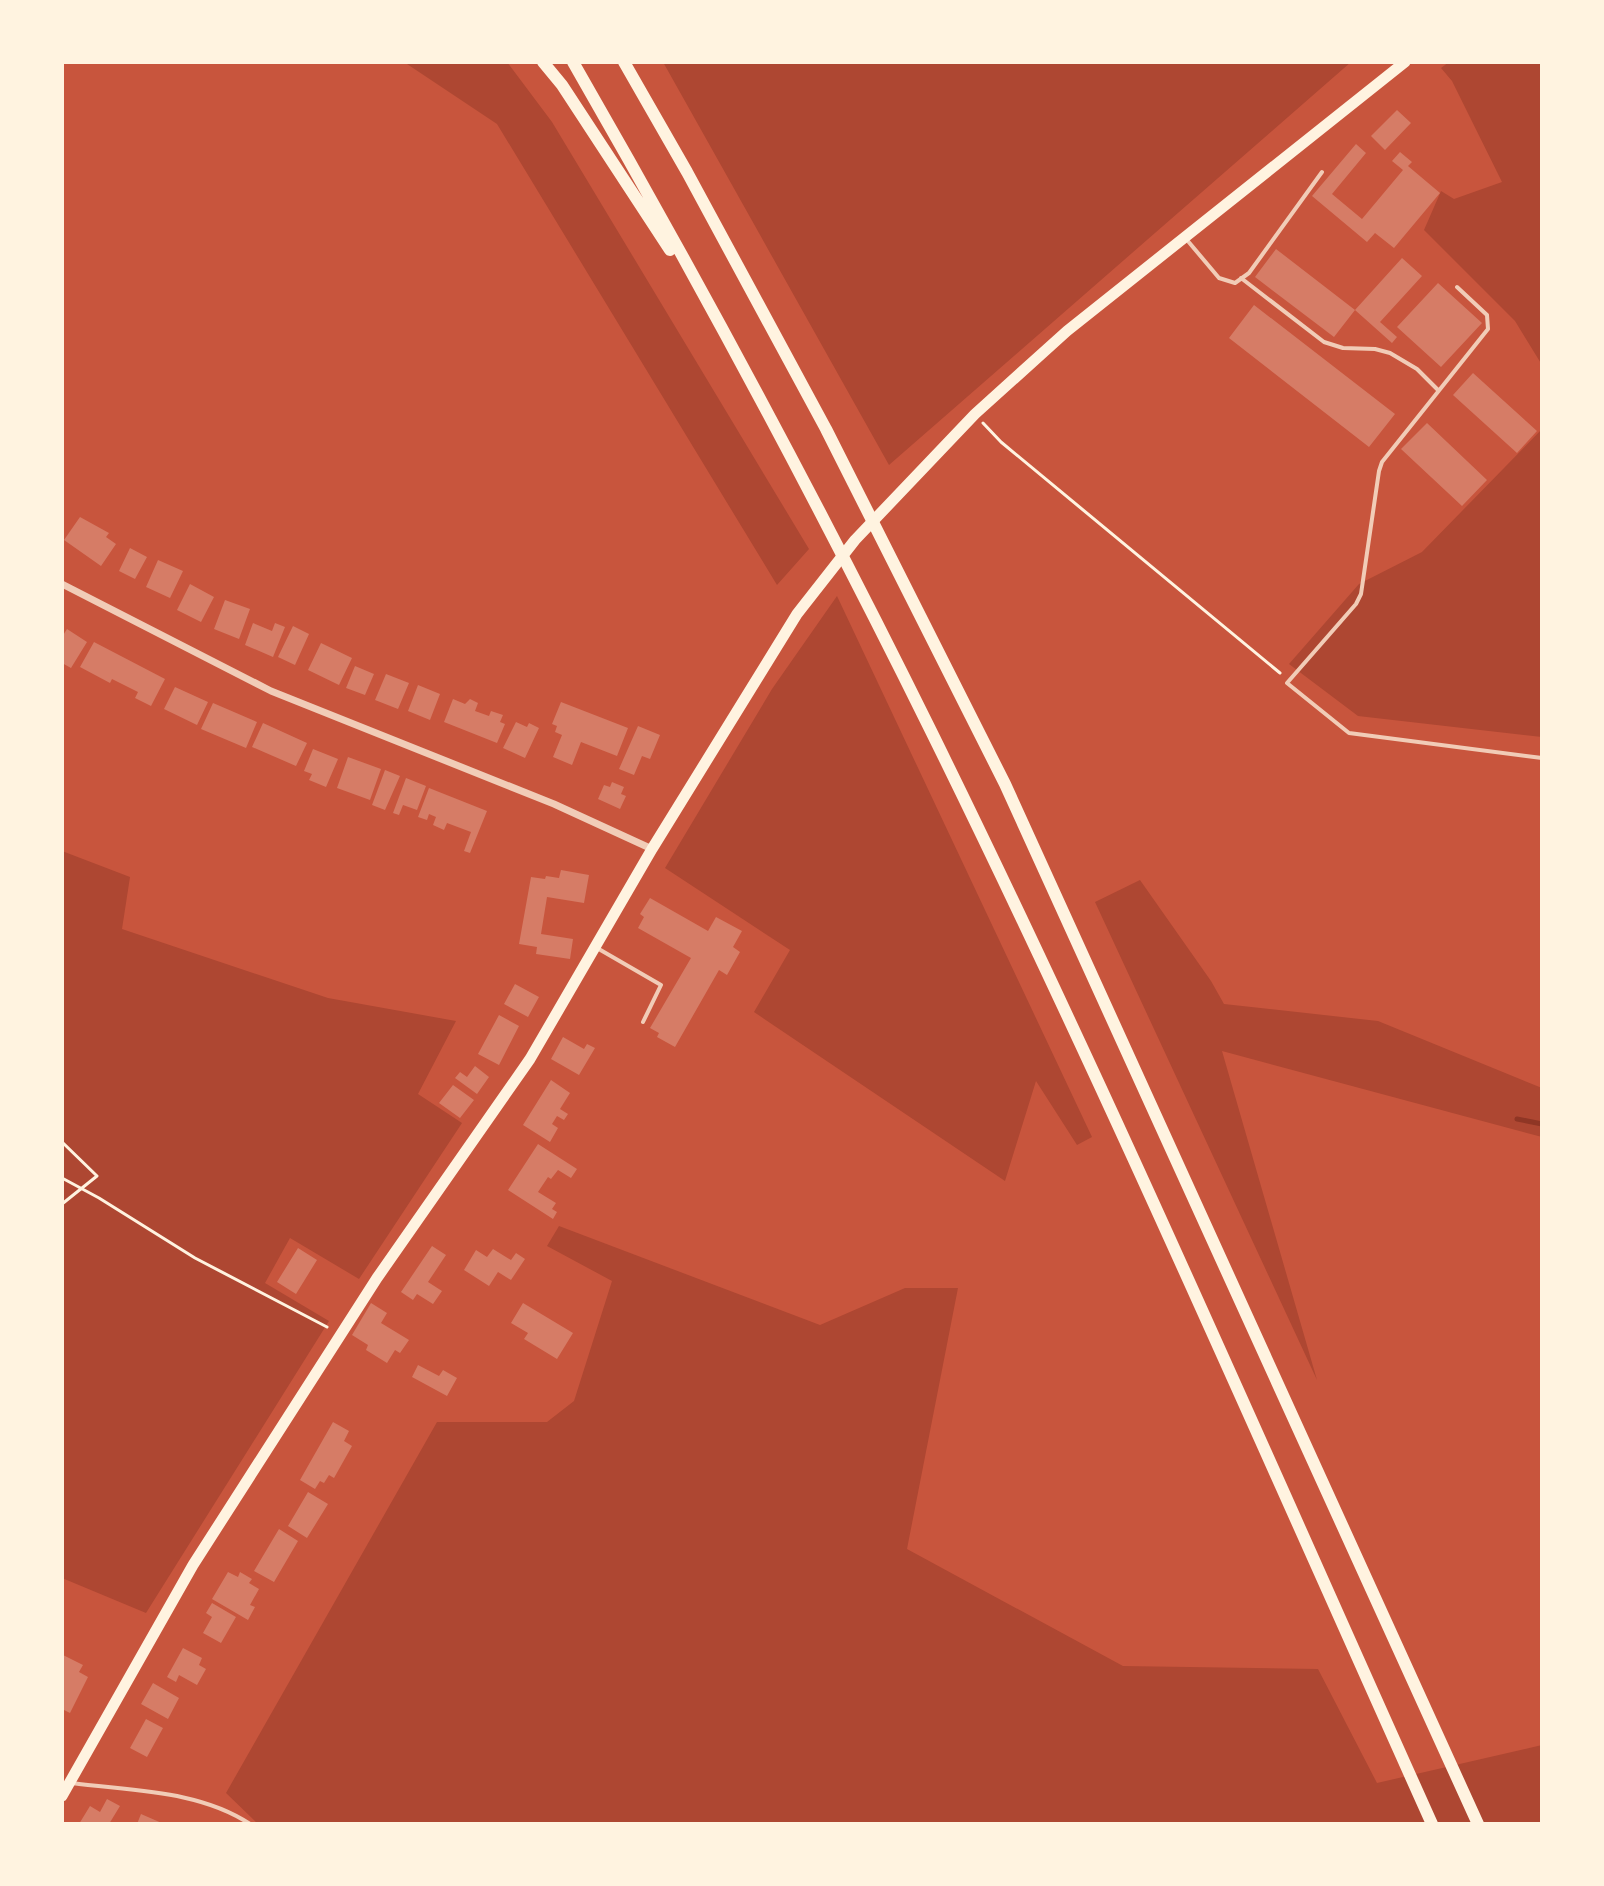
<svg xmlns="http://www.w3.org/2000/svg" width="1604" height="1886" font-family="Karla,sans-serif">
<rect width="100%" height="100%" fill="#c8553d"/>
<!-- green -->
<path fill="#ae4732" d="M404 62H507L552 122 809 549 777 585 497 124Z
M663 62H1351L889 465Z
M1449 62H1542V365L1515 321 1424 230 1441 191 1454 199 1502 182 1452 81 1441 68Z
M1542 429V737L1358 716 1289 664 1359 584 1422 552Z
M837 596 1092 1137 1077 1145 1036 1081 1005 1181 754 1012 790 950 665 868 772 689Z
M62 851 130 877 122 929 328 998 456 1021 418 1094 462 1123 359 1279 290 1238 265 1283 329 1321 146 1613 62 1578Z
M1140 880 1211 981 1224 1004 1378 1021 1542 1088V1137L1222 1051 1317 1380 1095 902Z
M559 1226 820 1325 905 1288H958L907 1549 1123 1666 1318 1669 1377 1783 1542 1745V1824H258L226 1793 437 1422H547L574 1401 612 1281 547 1246Z"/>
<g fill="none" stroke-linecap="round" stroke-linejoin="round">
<!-- stream -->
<path stroke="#8f3625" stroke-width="5" d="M1517 1119 1542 1124"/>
</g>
<!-- building -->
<path fill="#d67c66" d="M1397 110 1411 123 1385 150 1371 136Z
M1356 144 1366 153 1332 194 1362 219 1403 170 1392 161 1400 152 1412 162 1408 166 1440 193 1394 248 1375 233 1367 242 1312 196Z
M1276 249 1355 310 1334 337 1255 277Z
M1402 258 1422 276 1380 322 1397 337 1392 343 1355 310Z
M1438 283 1482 323 1441 367 1397 327Z
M1254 305 1395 414 1369 447 1229 338Z
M1473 373 1537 431 1517 453 1453 395Z
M1427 423 1487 480 1462 506 1401 449Z
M80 517 109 533 106 537 116 544 101 566 64 540Z
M130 548 147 557 135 579 119 571Z
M158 560 183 571 170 598 146 587Z
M190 584 214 597 201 622 177 610Z
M225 600 250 609 239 639 214 629Z
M253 623 272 631 275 623 285 627 273 657 245 645Z
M293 626 309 634 295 665 278 657Z
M67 629 87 642 71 668 62 663V637Z
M94 642 165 679 151 706 135 698 138 692 112 679 110 683 80 667Z
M321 643 352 658 339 685 308 670Z
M355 666 374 674 365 695 346 688Z
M386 674 409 683 398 709 375 700Z
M418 685 440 694 430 720 408 711Z
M175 687 208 702 197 725 164 709Z
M453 699 465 704 470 699 478 703 475 711 489 716 491 711 503 715 500 722 505 724 497 743 444 722Z
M561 702 628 728 617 756 581 742 572 765 553 757 562 735 555 732 557 726 552 724Z
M213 703 257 722 246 748 201 729Z
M516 722 527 727 529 723 539 728 525 758 503 748Z
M263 723 307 743 296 766 252 747Z
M638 726 660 735 650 759 642 756 634 775 619 769Z
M313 749 338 759 326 787 309 780 312 774 304 771Z
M348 757 381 769 370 800 337 788Z
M385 770 400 776 385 810 372 805Z
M406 778 426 786 417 810 403 805 399 815 393 813Z
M612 782 624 787 621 794 626 796 620 809 598 799 604 785 610 787Z
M429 788 487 811 470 853 464 851 471 832 447 823 444 830 433 825 436 817 429 814 427 820 418 817Z
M561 870 589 875 584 903 547 897 541 934 573 939 570 959 536 954 537 947 519 944 531 877 545 879 546 876 559 878Z
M650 898 708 931 716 917 742 931 733 947 740 952 727 975 719 970 675 1047 657 1037 659 1033 650 1028 691 958 638 928 644 917 640 914Z
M515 984 539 997 528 1017 504 1004Z
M499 1015 519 1026 499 1065 478 1054Z
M563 1037 584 1049 587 1044 595 1048 579 1075 551 1059Z
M475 1066 489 1077 477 1094 455 1078 460 1072 467 1077Z
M551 1080 570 1093 560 1109 568 1114 564 1120 557 1116 552 1124 558 1128 550 1142 523 1125Z
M453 1085 474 1100 460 1118 439 1103Z
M538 1144 577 1169 571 1178 558 1170 551 1179 548 1177 538 1192 556 1203 552 1209 557 1212 553 1219 508 1190Z
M432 1246 446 1255 428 1282 442 1291 433 1304 417 1294 413 1300 401 1292Z
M298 1248 317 1260 296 1294 277 1282Z
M493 1249 511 1260 516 1253 525 1259 511 1280 498 1272 489 1286 464 1270 476 1250 487 1257Z
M371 1303 387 1313 381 1323 409 1340 400 1353 395 1350 387 1363 366 1350 368 1345 352 1335Z
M523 1303 573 1333 557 1359 524 1339 528 1333 511 1323Z
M418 1365 439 1376 443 1370 457 1378 447 1396 412 1377Z
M333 1422 349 1431 344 1441 352 1446 334 1478 329 1475 324 1483 320 1481 315 1489 300 1480Z
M308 1492 328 1504 307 1538 288 1526Z
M279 1529 298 1541 274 1582 254 1571Z
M228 1572 238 1577 240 1572 252 1579 249 1583 259 1589 250 1605 255 1607 248 1620 212 1599Z
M212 1603 236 1617 221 1643 203 1633 212 1617 206 1613Z
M183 1648 202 1658 199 1665 206 1669 197 1685 179 1675 176 1682 167 1677Z
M63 1655 83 1665 79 1672 88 1677 70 1713 62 1709Z
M153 1683 179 1698 168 1719 141 1704Z
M146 1719 163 1728 147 1757 130 1748Z
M107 1799 120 1806 109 1824H79L90 1806 100 1812Z
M141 1814 164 1824H137Z"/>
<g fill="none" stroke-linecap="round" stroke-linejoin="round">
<!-- path -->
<path stroke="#fff3e0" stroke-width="3" d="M983 423 1001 442 1280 673
M62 1142 97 1176 62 1204
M62 1178 99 1198 195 1258 327 1327"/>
<!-- service -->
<path stroke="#f1ccb7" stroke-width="4" d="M1187 240 1219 278 1235 283 1249 273 1322 172
M1241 278 1324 342 1343 348 1375 349 1390 353 1417 369 1438 390
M1457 287 1487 315 1488 329 1382 462 1379 471 1361 594 1356 604 1287 683 1349 733 1542 758
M597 948 661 985 643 1022
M72 1783C131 1791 199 1790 250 1824"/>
<!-- minor -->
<path stroke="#f1ccb7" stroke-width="7" d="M62 584 271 691 554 804 652 849"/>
<!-- primary -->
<path stroke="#fff3e0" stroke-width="11" d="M62 1796 193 1565 377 1278 530 1059 652 849 797 614 855 540 975 414 1067 331 1405 62"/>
<!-- motorway -->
<path stroke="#fff3e0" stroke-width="12" d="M543 62 562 85 670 250
M573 62C699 281 819 504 931 731 1108 1090 1268 1459 1432 1824
M624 62 687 172 826 429 1005 784 1478 1824"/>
</g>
<!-- border -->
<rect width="1604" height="1886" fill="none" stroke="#fff3e0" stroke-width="128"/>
</svg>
